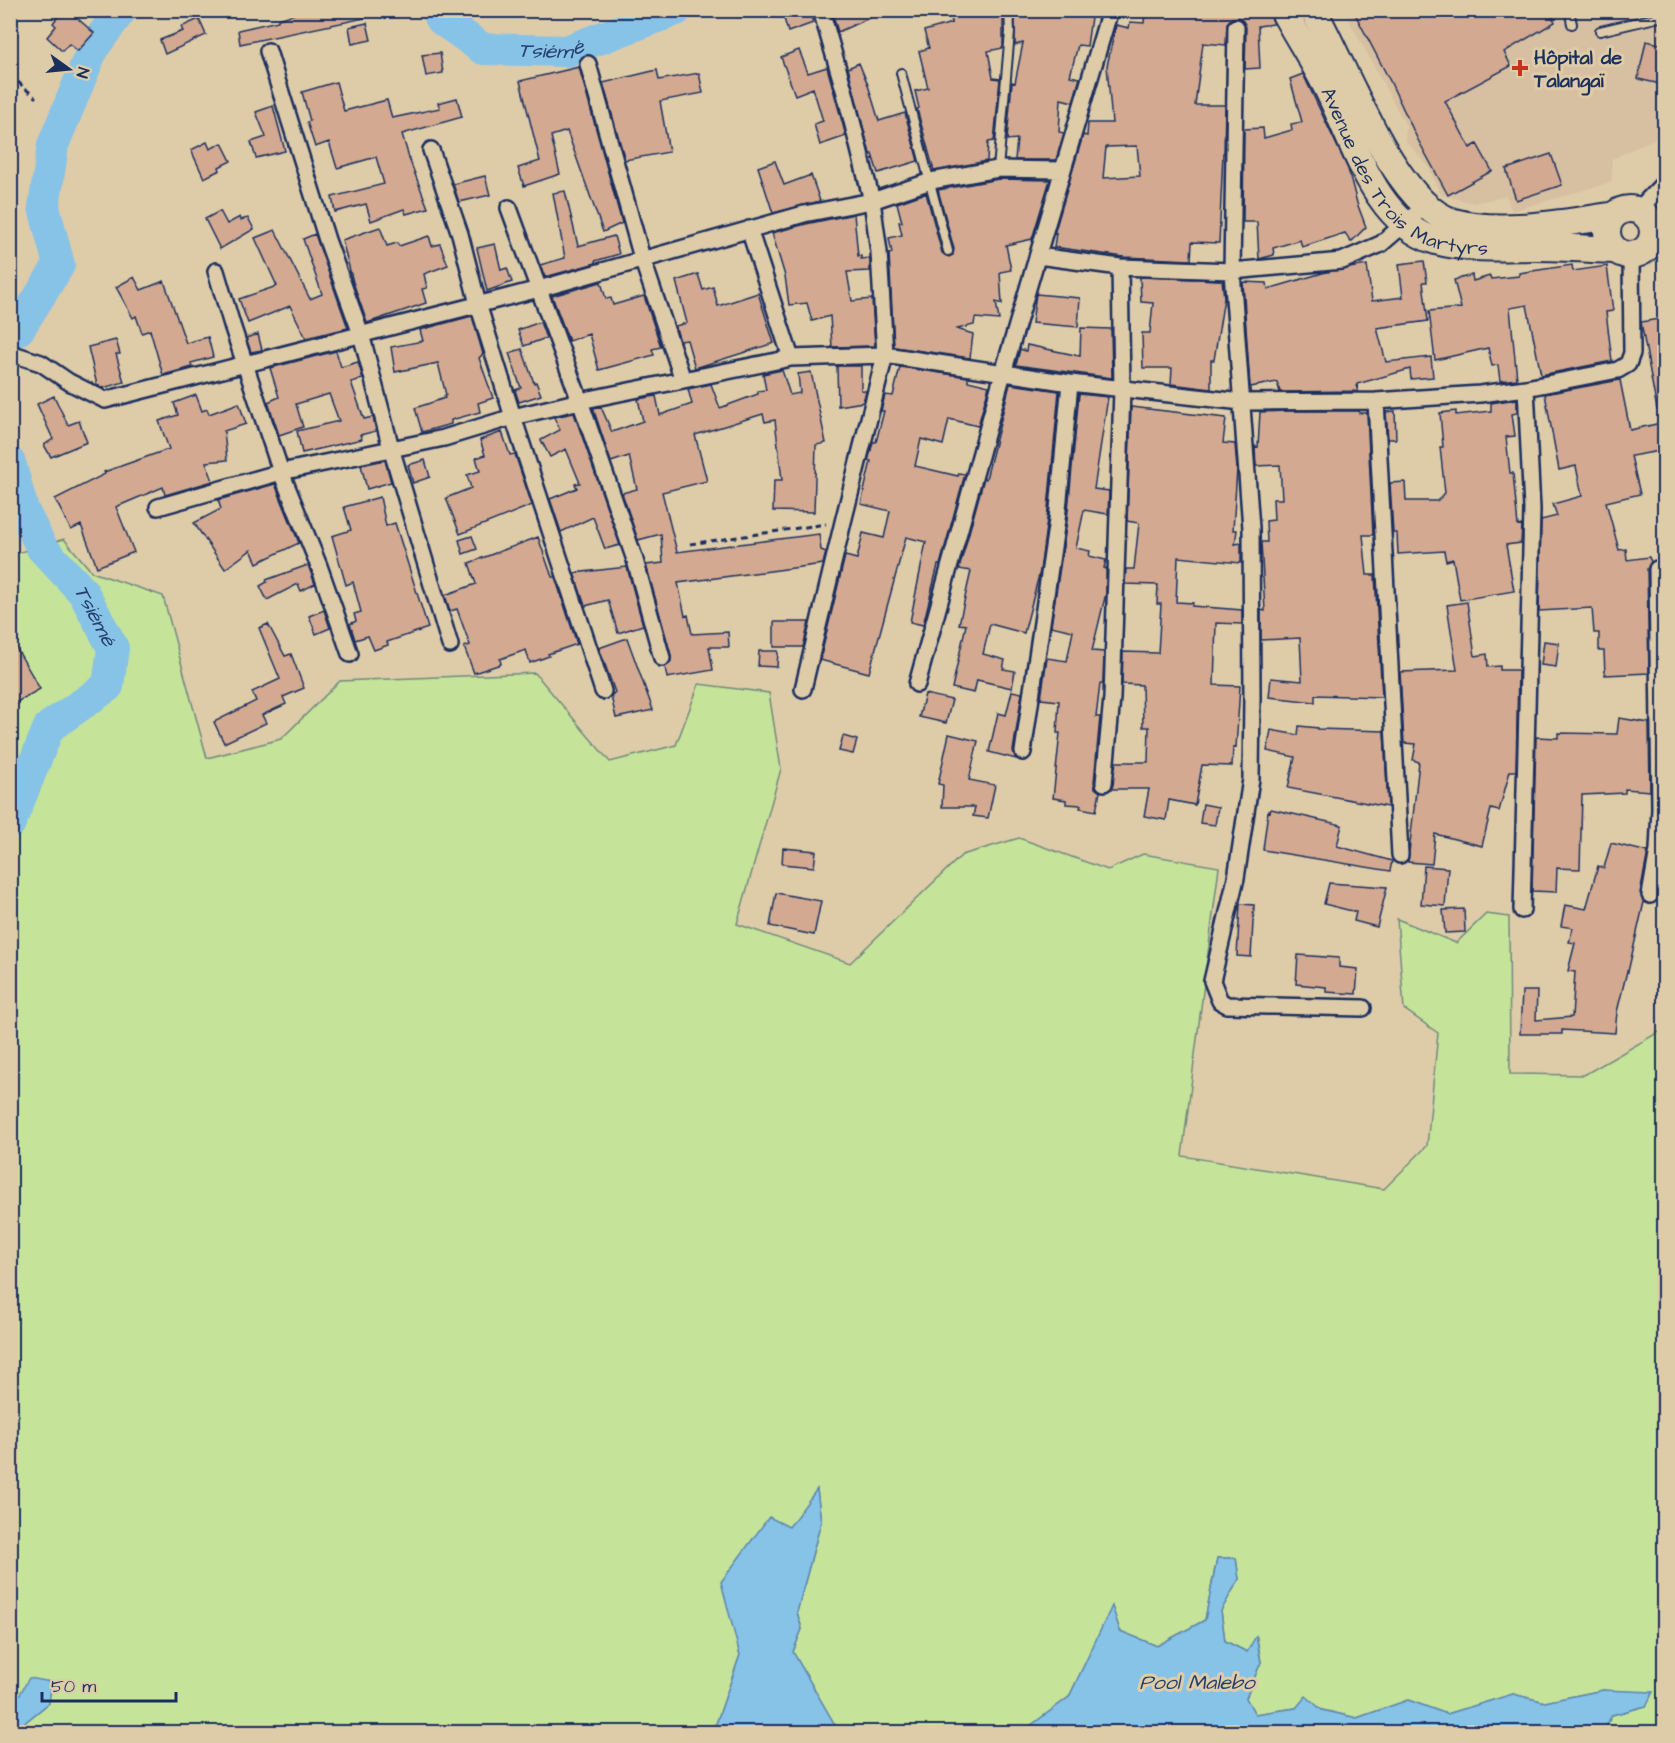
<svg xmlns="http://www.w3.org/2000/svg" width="1675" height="1743" font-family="'Architects Daughter',sans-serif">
<rect width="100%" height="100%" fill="#decca9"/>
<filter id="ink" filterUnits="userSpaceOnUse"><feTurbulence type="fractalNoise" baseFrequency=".0167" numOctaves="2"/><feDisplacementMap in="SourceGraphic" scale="12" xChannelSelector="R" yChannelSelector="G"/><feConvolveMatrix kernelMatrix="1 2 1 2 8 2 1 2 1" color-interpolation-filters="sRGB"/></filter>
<g filter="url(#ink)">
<!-- built -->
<path fill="#d7bfa1" d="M1344 11H1664V134L1612 159V182L1512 211 1506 196 1473 203 1441 195 1428 166 1405 140 1406 126Z"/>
<!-- green -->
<path fill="#c6e39a" stroke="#70897c" stroke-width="1.5" d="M64 539 92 572 163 596 207 758 281 739 340 681 535 673 610 762 676 745 699 684 769 693 781 769 737 924 850 963 962 855 1019 838 1108 870 1143 854 1219 867 1182 1156 1384 1189 1427 1146 1438 1033 1404 1009 1397 919 1456 943 1486 914 1509 917 1510 1074 1584 1075 1664 1029V1732H1603L1612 1715 1646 1706 1603 1690 1545 1702 1513 1694 1447 1714 1408 1700 1357 1718 1322 1710 1296 1708 1255 1714 1246 1698 1261 1662 1257 1638 1247 1652 1225 1641 1221 1610 1239 1579 1236 1558H1217L1205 1620 1157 1646 1120 1631 1112 1607 1069 1697 1022 1732H839L793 1652 802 1629 797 1612 821 1522 817 1490 789 1528 722 1582 740 1655 716 1724 701 1732H13L49 1703 11 1710 10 555Z"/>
<!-- water -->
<path fill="#87c2e7" stroke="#5c87b0" stroke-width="1.5" d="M817 1489 821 1522 797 1612 802 1629 793 1652 839 1732H701L716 1724 740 1655 721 1582 769 1517 789 1527Z
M1217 1558H1236L1239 1579 1221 1611 1225 1641 1247 1652 1256 1636 1261 1662 1246 1698 1255 1714 1296 1708 1306 1696 1322 1710 1357 1718 1408 1700 1447 1714 1513 1694 1545 1702 1603 1690 1653 1692 1646 1706 1612 1715 1603 1732H1022L1069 1697 1112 1606 1120 1631 1157 1646 1205 1620Z
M29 1678 52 1682 49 1703 13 1732H11V1710Z"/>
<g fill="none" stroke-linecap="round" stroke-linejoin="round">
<!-- river -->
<g stroke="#87c2e7" stroke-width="32">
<path id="s1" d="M436 10 442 20 483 49 566 51 676 10"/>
<path d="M10 335 19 329 59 265 44 207 53 145 93 48 121 10"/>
<path id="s2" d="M10 463 23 510 42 548 83 592 113 648 108 686 49 727 10 823"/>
</g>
</g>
<!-- building -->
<path fill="#d3aa91" stroke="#1b2f5e" stroke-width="1.5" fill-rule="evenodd" d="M63 10H68L94 33 78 51 69 44 62 51 47 37 56 26 53 23Z
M307 10H365V18L240 44 238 30 278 21V19Z
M797 10H809L813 23 788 32 783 15Z
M842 10H887L838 32 833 15Z
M950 10H1003V48L988 51 993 78 1000 79 994 141 988 142 987 161 934 171 917 109 919 108 915 91 928 88 919 51 929 48 924 31 952 23Z
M1015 10H1092L1087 46 1078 45 1070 76 1080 78 1073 102 1061 99 1059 132 1064 133 1056 160H1015L1017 139 1007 140 1012 82 1015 83 1023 43 1015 45Z
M1145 10H1268L1274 24 1258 26 1260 68 1245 69 1246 27 1240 18H1232L1227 23 1226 45 1203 43 1195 105H1225L1224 153H1223L1219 243 1192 242 1191 260 1124 257 1054 247 1056 233 1054 234 1083 135 1087 136 1088 123H1112L1107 66 1116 25 1129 28 1130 22 1144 23ZM1137 146 1140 176 1103 178 1106 147Z
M1353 10H1549L1555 22 1504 52 1511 66 1445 101 1470 148 1477 144 1492 171 1448 195 1417 138 1390 81Z
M199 19 206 35 165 54 160 40 183 31 181 27Z
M367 23 371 40 352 44 349 27Z
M1646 41 1665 45V85L1638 79Z
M799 50 808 73 827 67 846 136 820 145 814 124 823 121 813 88 795 95 781 57Z
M440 53 443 73 426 76 422 55Z
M859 63 868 85 879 121 905 113 918 161 878 173 872 154H870L848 68Z
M579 67 622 223 603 232 567 131 551 136 560 174 524 186 518 168 540 161 520 81Z
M657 70 659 80 699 73 703 93 660 101 669 152 625 160 603 83Z
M1303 74 1348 169 1357 203 1366 227 1351 242 1345 233 1302 247 1300 240 1273 248 1274 255 1259 259 1257 222H1243L1244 129 1263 128 1264 138 1292 130 1291 124 1302 122 1290 79Z
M336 82 344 111 387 100 392 118 440 108 438 103 457 98 462 117 402 134 410 161 428 208 406 214 404 209 371 221 366 204 335 212 332 197 384 184 376 157 337 168 329 142 315 147 307 122 310 121 302 92Z
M273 106 285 151 256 158 251 142 266 137 256 112Z
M207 142 210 149 222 143 231 161 219 167 220 170 204 178 191 150Z
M1551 154 1562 185 1516 200 1506 169Z
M775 161 784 185 811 175 820 201 773 213 758 167Z
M485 176 490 195 459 202 453 184Z
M999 179 1050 180 1032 239 1006 245 1011 270 1000 272 1002 304 996 302 999 320 975 318 974 325 957 329 973 334 970 358 894 347 889 254 892 253 889 238 902 235 899 222H902L897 203 926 193 942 253 949 257 953 255 954 249 938 190Z
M565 191 578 246 614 236 619 254 595 261 596 263 545 277 540 265 565 258 553 193Z
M220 211 227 224 240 217V220L248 218 254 229 220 249 205 219Z
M854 214 858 256H861V259L870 258V271L847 272 852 301 872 299 875 346 832 347 830 316 812 321 807 303 789 305 785 276 772 233 806 224Z
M380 227 387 246 397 243 399 246 429 236 432 246 440 244 448 265 424 274 427 288 422 289 426 303 367 323 353 282 342 240Z
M275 230 310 299 322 294 303 239 315 234 348 328 306 338 290 306 248 323 239 299 277 286 255 238Z
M495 244 501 270 507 268 512 282 487 291 477 248Z
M1424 261 1427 282H1423L1428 321 1377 328 1386 362 1431 357 1433 377 1411 379 1410 369 1357 384 1358 391 1280 392 1277 382 1250 387 1243 282 1267 283 1268 289 1326 272 1367 265 1372 301 1403 297 1399 264Z
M1572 265 1573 271 1607 266 1613 311 1606 312 1612 361 1541 375 1527 305 1510 308 1517 379 1500 381 1498 365 1492 366 1488 348 1435 360 1429 311 1461 308 1454 280 1472 275 1473 281 1490 276 1491 279 1519 276V273Z
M698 274 703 290 713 287 718 306 758 293 774 343 695 368 687 340 680 341 675 326 687 323 676 281Z
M134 277 141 290 164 281 186 343 208 337 213 357 191 363 192 367 163 375 150 330 142 333 136 316 133 318 116 287Z
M1140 277 1222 280 1224 298 1214 360H1211V389L1171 384 1172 368H1143L1142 333H1150L1153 303 1141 302Z
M601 282 606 299 611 298 613 305 644 296 661 347 652 349 654 355 599 370 589 334 569 341 552 296Z
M1036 294 1080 298 1078 327 1032 323Z
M472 316 483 354 479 358 493 398 478 403 480 412 451 420V424L422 432 415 408 445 398 444 396 446 395 438 363 395 372 391 347 423 341 420 330Z
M1665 318V409L1657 410 1641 322Z
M540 322 546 338 524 346 518 330Z
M1081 328 1111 329 1112 378 1016 365 1020 349 1026 351 1027 345 1080 356Z
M258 334 262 350 251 352 246 338Z
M116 340 120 354H116L124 382 103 388 97 385 88 347Z
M522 349 534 383 536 382 541 395 519 402 515 390 521 388 509 353Z
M336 351 341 367 358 362 363 379 351 382 364 419 373 417 376 431 360 435 362 439 302 453 297 431 339 421 329 394 296 404 303 427 279 435 268 402 279 397 270 368Z
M837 366H861V390L866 391 863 402 838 406Z
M900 367 968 377V381L989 386 978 426 949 419 943 445 921 439 915 466 958 476 959 473 965 474 940 565H938L923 625 910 622 926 542 906 537 869 673 820 660 845 556 857 559 863 533 884 538 890 511 861 504 871 461H868L873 442H876L884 411H881L885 395 893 396Z
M782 370 790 395 800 393 798 374 811 372 826 443 816 445 814 512 773 511 774 480H782L775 420 765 422 763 414 695 435 707 481 662 492 677 552 819 534 821 550 826 552 823 564 678 583 685 616 688 615 692 634 728 632 729 647H709L713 670 667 678 665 667 671 661V655L646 565 663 563 661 534 638 540 622 493 637 489 629 456 611 462 593 408 601 407 612 432 643 421 638 399 656 396 660 415 692 404 688 389 711 384 720 408 758 394V391L766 390 763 374Z
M1620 380 1630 430 1665 422V450L1631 456 1640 494 1606 502 1619 550 1626 549 1627 560 1649 557 1651 562 1647 569 1649 673 1605 675 1604 651H1599V633H1594L1592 608 1539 611 1541 520 1557 516 1553 504 1582 496 1576 466 1559 470 1545 394Z
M1010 384 1059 391 1047 519 1040 571 1024 633 990 624 983 654 1005 660 1003 669 1015 671 1012 688 977 680 974 693 952 688 966 625 959 624 971 571 959 569 984 478 986 479Z
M1079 394 1108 397 1094 489 1109 491 1108 514 1084 510 1076 548 1090 551 1089 556 1106 560 1104 568H1106V593L1092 651 1104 652 1103 684H1100L1096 717H1100L1094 782 1095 788 1100 792 1096 811 1080 808 1081 805 1066 804V800L1053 798 1060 733H1057L1059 701 1041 699 1047 658 1067 661 1073 631 1051 626 1067 521Z
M196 395 202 411 207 409 209 414 239 403 246 424 224 431 227 460 206 462 213 481 165 495 163 487 116 507 134 552 97 567 81 525 71 530 55 499 105 474 104 472 169 449 159 421 178 415 174 403Z
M54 396 68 425 79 421 87 442 51 457 44 445 53 439 37 404Z
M1517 399V413L1512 414 1515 436 1506 437 1510 473H1513L1518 526 1522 525 1521 543 1506 545 1514 591 1460 600 1453 559 1446 561 1444 551 1398 554 1397 533H1393L1390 483 1405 482 1406 501H1437L1445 493 1440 447H1443L1440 413 1456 411V415L1491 411V403Z
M1131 407 1226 418 1223 443 1235 444 1237 469 1233 530H1237L1235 544 1241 543V563L1178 557 1176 602 1193 603 1192 606 1242 610V624L1216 623 1214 685 1240 686 1236 748 1233 747 1232 766 1202 765 1195 805 1169 800 1166 820 1144 816 1149 789H1111L1116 762H1148L1149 727H1143L1142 685 1122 684 1123 652 1158 653 1161 604H1157L1158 585 1125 584 1126 569H1134L1139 523 1127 521Z
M1286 411H1359V413H1367L1373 535H1363L1367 575H1375L1382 697 1315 695V702L1269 697 1271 678 1302 681 1300 638 1261 640V610L1265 611 1261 542H1267L1266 521 1274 520 1273 499H1282L1280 465 1256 466 1255 446 1258 447 1260 412Z
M1395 411 1396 439H1388L1386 412Z
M574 413 620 545 605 549 593 517 561 532 550 499 577 488 575 484 580 483 566 449 550 457 541 440 560 430 554 417Z
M502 432 510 455 515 454 532 505 460 534 446 498 471 488 467 475 480 471 476 458 485 455 480 440Z
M385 460 391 482 367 489 361 465Z
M425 460 430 477 413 483 408 465Z
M275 484 299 543 257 563 251 550 225 569 194 523 221 509 218 500Z
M380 497 386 526 395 523 428 628 387 642 388 645 374 650 368 636 355 640 350 624 356 621 354 614 361 612 353 582 346 585 332 536 351 530 344 507Z
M472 536 477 549 463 554 459 540Z
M538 537 552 577H555L577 644 548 654 549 656 530 663 526 650 500 659 501 664 474 673 464 647 470 645 457 609 450 611 445 595 476 584 469 563Z
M308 565 315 584 301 591 298 584 267 600 260 586 267 582 266 580Z
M627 567 643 625 618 633 608 600 585 606 574 573Z
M1467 602 1475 656 1487 654 1488 667 1500 666V670H1518L1516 771H1510L1499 811 1491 809 1482 846 1435 834 1432 864 1408 862 1419 762 1413 760 1416 744 1404 743 1400 672 1457 670 1447 605Z
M324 610 330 628 316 634 309 616Z
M774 622H809L803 647H774Z
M268 624 285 656 291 654 304 688 283 697 286 704 262 715 266 723 224 743 214 722 256 701 252 692 280 679 259 628Z
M10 637 40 689 10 706Z
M627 638 653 710 616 718 611 696 615 692 599 648Z
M1544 641 1559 643 1556 667 1541 665Z
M759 651H778L777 667 758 666Z
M1012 691 1022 693 1013 751 1016 759 989 752 998 713 1006 715Z
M925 694 952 700 946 723 919 717Z
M1619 718 1649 723 1650 791 1625 789V793L1582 795 1580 869 1557 868 1556 892 1532 891 1536 737 1558 738V733L1617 734Z
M1299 726 1318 728V729L1384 731 1388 807 1288 788 1295 757 1267 751 1271 730 1298 735Z
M949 734 978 741 969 780 995 785 988 818 973 816 975 807H942L943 785 938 784Z
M843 736 857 740 853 754 839 751Z
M1203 804 1218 807 1215 825 1200 823Z
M1271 809 1342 825 1337 846 1392 861 1390 871 1263 850 1268 811 1270 812Z
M1611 843 1648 852 1640 893 1644 902 1628 972 1627 971 1617 1012 1615 1033 1562 1030V1034H1520L1522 991H1537L1536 1020 1572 1017 1575 972 1568 971 1575 943 1569 942 1573 928 1561 926 1565 905 1586 909 1598 866 1604 868Z
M783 848 816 851 814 867 782 864Z
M1424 866 1448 868 1445 906 1421 904Z
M1329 883 1387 887 1377 927 1354 921 1356 912 1324 904Z
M776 893 821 901 814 935 770 926Z
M1240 904 1254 905 1251 957 1237 956Z
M1464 909 1465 932 1445 933 1443 910Z
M1298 955 1339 958V967L1358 969 1356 994 1326 992V987L1296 984Z"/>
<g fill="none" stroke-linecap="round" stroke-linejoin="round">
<defs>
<path id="service" d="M1569 10 1572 24
M1600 31 1664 16
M901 73 948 251
M998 169 1010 32 1009 10"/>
<path id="minor" d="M1236 27 1232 271 1251 528 1252 696 1251 779 1236 878 1212 981 1220 1001 1227 1005 1363 1008
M268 51 327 240 361 334 391 448 450 645
M588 64 642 258 683 380
M431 150 460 234 478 304 513 417 603 691
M509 208 580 401 635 560 662 658
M1638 210 1664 183
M749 229 791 358
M1038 256 1120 267 1232 271 1342 261 1381 244 1425 206
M216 271 232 325 281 472 319 566 350 654
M10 353 41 363 69 382 105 400 539 289 804 214 872 201 931 181 998 169 1063 170
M1376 401 1400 855
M158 507 281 472 444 438 513 417 580 401 791 358 885 355 1070 383 1242 402 1376 401 1480 394 1526 388 1618 370 1628 364 1632 353 1631 256
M917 684 1003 373 1110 10
M803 689 843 522 885 355 879 252 872 201 845 93 821 10
M1023 752 1057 520 1070 383
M1104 783 1112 698 1122 389 1120 267
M1650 895 1658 850 1660 808 1657 569
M1522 910 1532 509 1526 388"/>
<g id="primary">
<path id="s3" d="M1283 10C1297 36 1313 60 1326 86 1353 138 1374 223 1436 241 1469 250 1503 247 1536 247 1562 247 1588 249 1614 250"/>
<path d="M1313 10C1344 63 1394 206 1454 222 1500 235 1565 222 1612 216"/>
</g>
<path id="trunk" d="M1607 232a23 23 0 1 1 46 0a23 23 0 1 1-46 0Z"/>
</defs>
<!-- service casing -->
<use href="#service" stroke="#1b2f5e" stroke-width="12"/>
<!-- minor casing -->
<use href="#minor" stroke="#1b2f5e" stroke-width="20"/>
<!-- primary casing -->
<use href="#primary" stroke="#1b2f5e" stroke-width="30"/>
<!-- trunk casing -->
<use href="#trunk" stroke="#1b2f5e" stroke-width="30"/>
<!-- path -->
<path stroke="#1b2f5e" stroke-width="3" stroke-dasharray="6 4.5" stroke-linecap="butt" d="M10 75 36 98
M10 214 12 215
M690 544 826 524"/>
<!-- service -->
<use href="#service" stroke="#decca9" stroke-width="8"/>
<!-- minor -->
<use href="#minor" stroke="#decca9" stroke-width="15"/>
<!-- primary -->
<use href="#primary" stroke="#decca9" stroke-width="26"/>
<!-- trunk -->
<use href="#trunk" stroke="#decca9" stroke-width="26"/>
</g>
</g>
<!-- markers -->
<path fill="#c8321e" stroke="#decca9" stroke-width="2" d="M1517 59h6v6h6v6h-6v6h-6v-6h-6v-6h6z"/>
<g text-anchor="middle" stroke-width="6" stroke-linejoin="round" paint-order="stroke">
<!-- poi labels -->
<g font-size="20" font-weight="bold" fill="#1b2f5e" stroke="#decca9" text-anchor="start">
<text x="1534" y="64">Hôpital de<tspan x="1534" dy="23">Talangaï</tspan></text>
</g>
<!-- street labels -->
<g font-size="20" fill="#1b2f5e" stroke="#decca9">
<text dy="7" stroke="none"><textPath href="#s3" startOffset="213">Avenue des Trois Martyrs</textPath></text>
</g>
<!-- water labels -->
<g font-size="21" font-style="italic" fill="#263e6c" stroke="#decca9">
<text dy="7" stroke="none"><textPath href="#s1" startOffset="130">Tsiémé</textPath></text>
<text dy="7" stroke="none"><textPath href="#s2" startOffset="178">Tsiémé</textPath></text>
<text x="1197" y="1689">Pool Malebo</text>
</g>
</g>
<!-- margin -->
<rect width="1675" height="1743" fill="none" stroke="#decca9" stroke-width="36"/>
<rect x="18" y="18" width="1639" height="1707" fill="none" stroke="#1b2f5e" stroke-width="2" filter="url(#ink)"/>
<!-- north arrow -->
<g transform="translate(69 69) rotate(105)" stroke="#decca9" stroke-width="4.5" paint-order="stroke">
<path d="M0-4.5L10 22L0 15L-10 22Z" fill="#1b2f5e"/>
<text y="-9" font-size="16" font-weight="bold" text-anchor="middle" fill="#1b2f5e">N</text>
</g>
<!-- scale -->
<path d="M42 1692v9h134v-9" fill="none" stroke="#1b2f5e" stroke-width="3"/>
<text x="51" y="1692" font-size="18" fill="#1b2f5e" stroke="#decca9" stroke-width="4.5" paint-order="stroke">50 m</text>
</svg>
